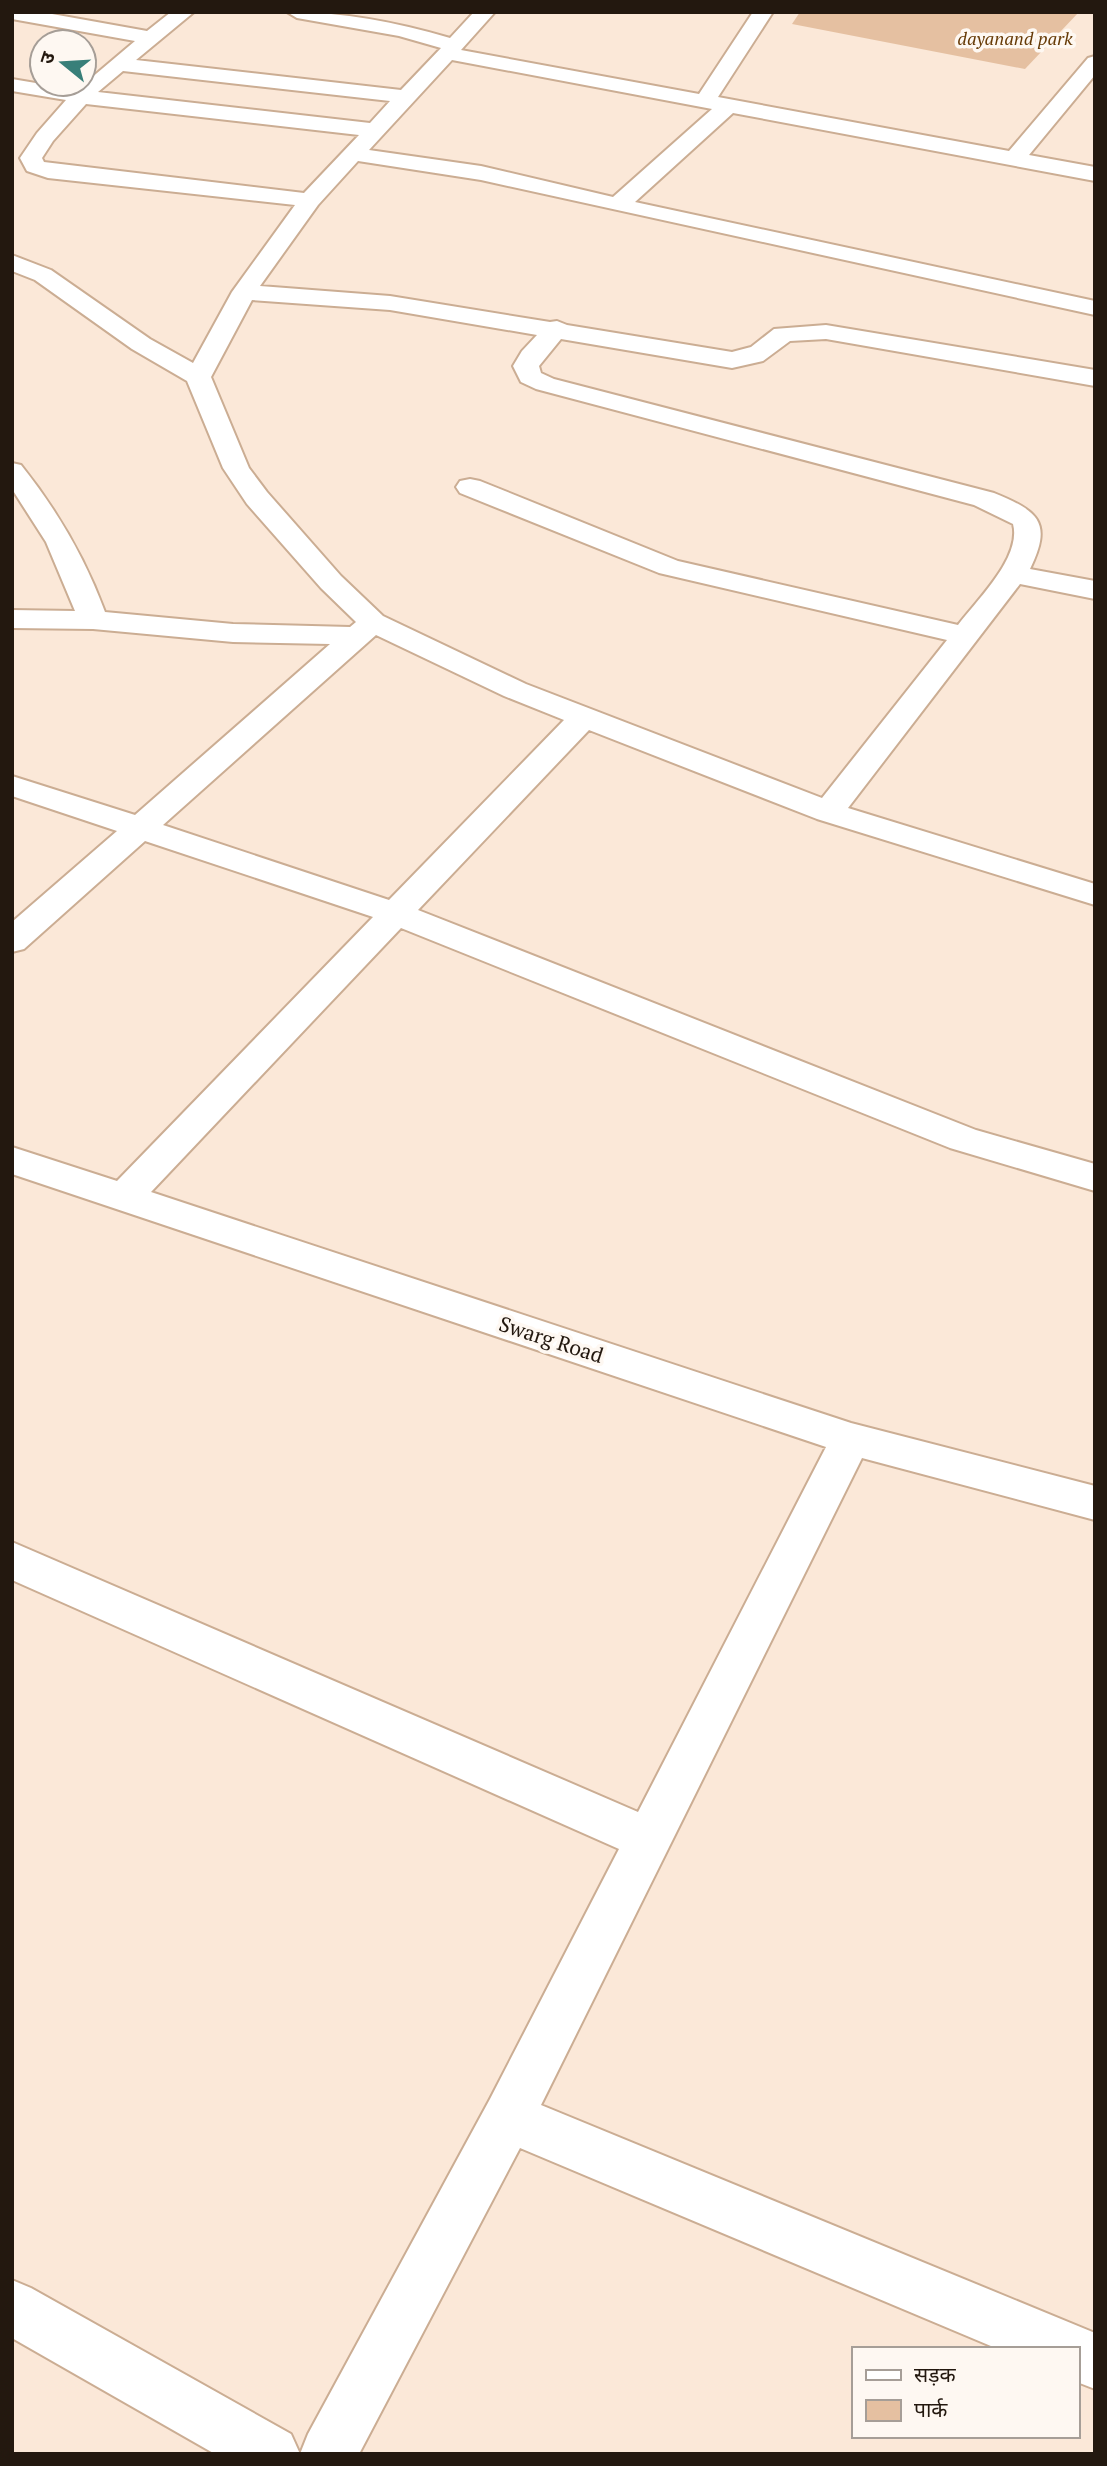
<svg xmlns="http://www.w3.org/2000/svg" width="1107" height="2466" font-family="'PT Serif','Noto Sans Devanagari',serif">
<rect width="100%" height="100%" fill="#fbe8d8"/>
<!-- green -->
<path fill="#e5c0a1" d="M800 12H1079L1025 69 792 24Z"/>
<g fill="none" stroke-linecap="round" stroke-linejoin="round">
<defs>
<path id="minor" d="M12 12H41L147 31 171 12H194L136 60 401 90 441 48 399 36 297 18 287 12C344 12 396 22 450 38L474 12H495L461 50 699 94 753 12H773L718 97 1009 151 1088 58 1095 56V75L1029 155 1095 167V181L733 113 635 202 1095 301V315L481 180 358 161 318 205 260 286 390 296 550 322 557 321 567 325 732 352 751 347 774 329 826 325 1095 370V386L826 339 790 341 763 361 732 368 561 339 539 366 541 373 554 379 994 493C1038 511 1053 522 1030 569L1095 581V599L1020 584 848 808 1095 884V905L817 819 589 730 418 910 976 1130 1095 1164V1191L950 1148 401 928 151 1192 851 1423 1095 1486V1520L862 1458 541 2105 1095 2333V2389L1077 2382V2349H998L520 2148 359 2454H215L12 2338V2280L31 2288 291 2434 300 2454 308 2434 490 2099 619 1849 12 1580V1542L638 1812 826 1447 12 1174V1147L117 1181 373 917 145 841 24 949 12 952V922L117 831 12 796V776L135 815 330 644 233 642 93 629 12 628V610L75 611 46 542 12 489V463L21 465C57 510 85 558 105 612L233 624 350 627 356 622 321 588 247 504 223 468 187 381 132 349 35 280 12 271V255L51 270 150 339 193 363 232 292 295 205 48 178 27 171 20 158 37 133 66 100 12 91V79L77 90 135 41 12 19ZM452 60 712 109 613 197 481 166 369 150ZM123 71 390 101 370 123 98 92ZM86 104 359 135 304 193 44 162 42 158 53 141ZM252 300 390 310 537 335 522 351 513 366 521 382 536 389 974 505 1013 524C1022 557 977 600 958 625L678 561 480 481 470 479 460 481 456 487 460 493 659 573 947 640 822 798 526 684 383 616 341 576 267 492 249 468 211 377ZM376 635 504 696 564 720 389 900 163 825Z"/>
</defs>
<!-- minor casing -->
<use href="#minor" stroke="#cbad93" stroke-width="4"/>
<!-- minor -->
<use href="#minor" fill="#fff" fill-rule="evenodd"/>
</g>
<g text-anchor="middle" stroke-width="7" stroke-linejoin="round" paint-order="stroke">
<!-- far-park labels -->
<g font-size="18" font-style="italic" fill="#663a06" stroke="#fef8f2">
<text x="1015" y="45">dayanand park</text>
</g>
<!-- street labels -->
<g font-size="21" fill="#23180f" stroke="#fef8f2">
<text transform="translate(551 1340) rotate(18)" y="7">Swarg Road</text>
</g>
</g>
<!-- border -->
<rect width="1107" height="2466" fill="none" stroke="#23180f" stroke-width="28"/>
<!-- legend -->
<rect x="852" y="2347" width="228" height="91" fill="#fef8f2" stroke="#a69e97" stroke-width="2"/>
<rect x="866" y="2370" width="35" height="10" fill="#ffffff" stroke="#a69e97" stroke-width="2"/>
<text x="914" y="2382" font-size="21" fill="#23180f">सड़क</text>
<rect x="866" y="2400" width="35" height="21" fill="#e5c0a1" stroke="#a69e97" stroke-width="2"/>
<text x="914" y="2417" font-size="21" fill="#23180f">पार्क</text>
<!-- north arrow -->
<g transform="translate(63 63) rotate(288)"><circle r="33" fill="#fef8f2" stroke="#a69e97" stroke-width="2"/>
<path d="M0-5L12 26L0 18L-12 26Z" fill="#387f79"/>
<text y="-10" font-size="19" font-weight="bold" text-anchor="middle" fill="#23180f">उ</text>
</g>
</svg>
